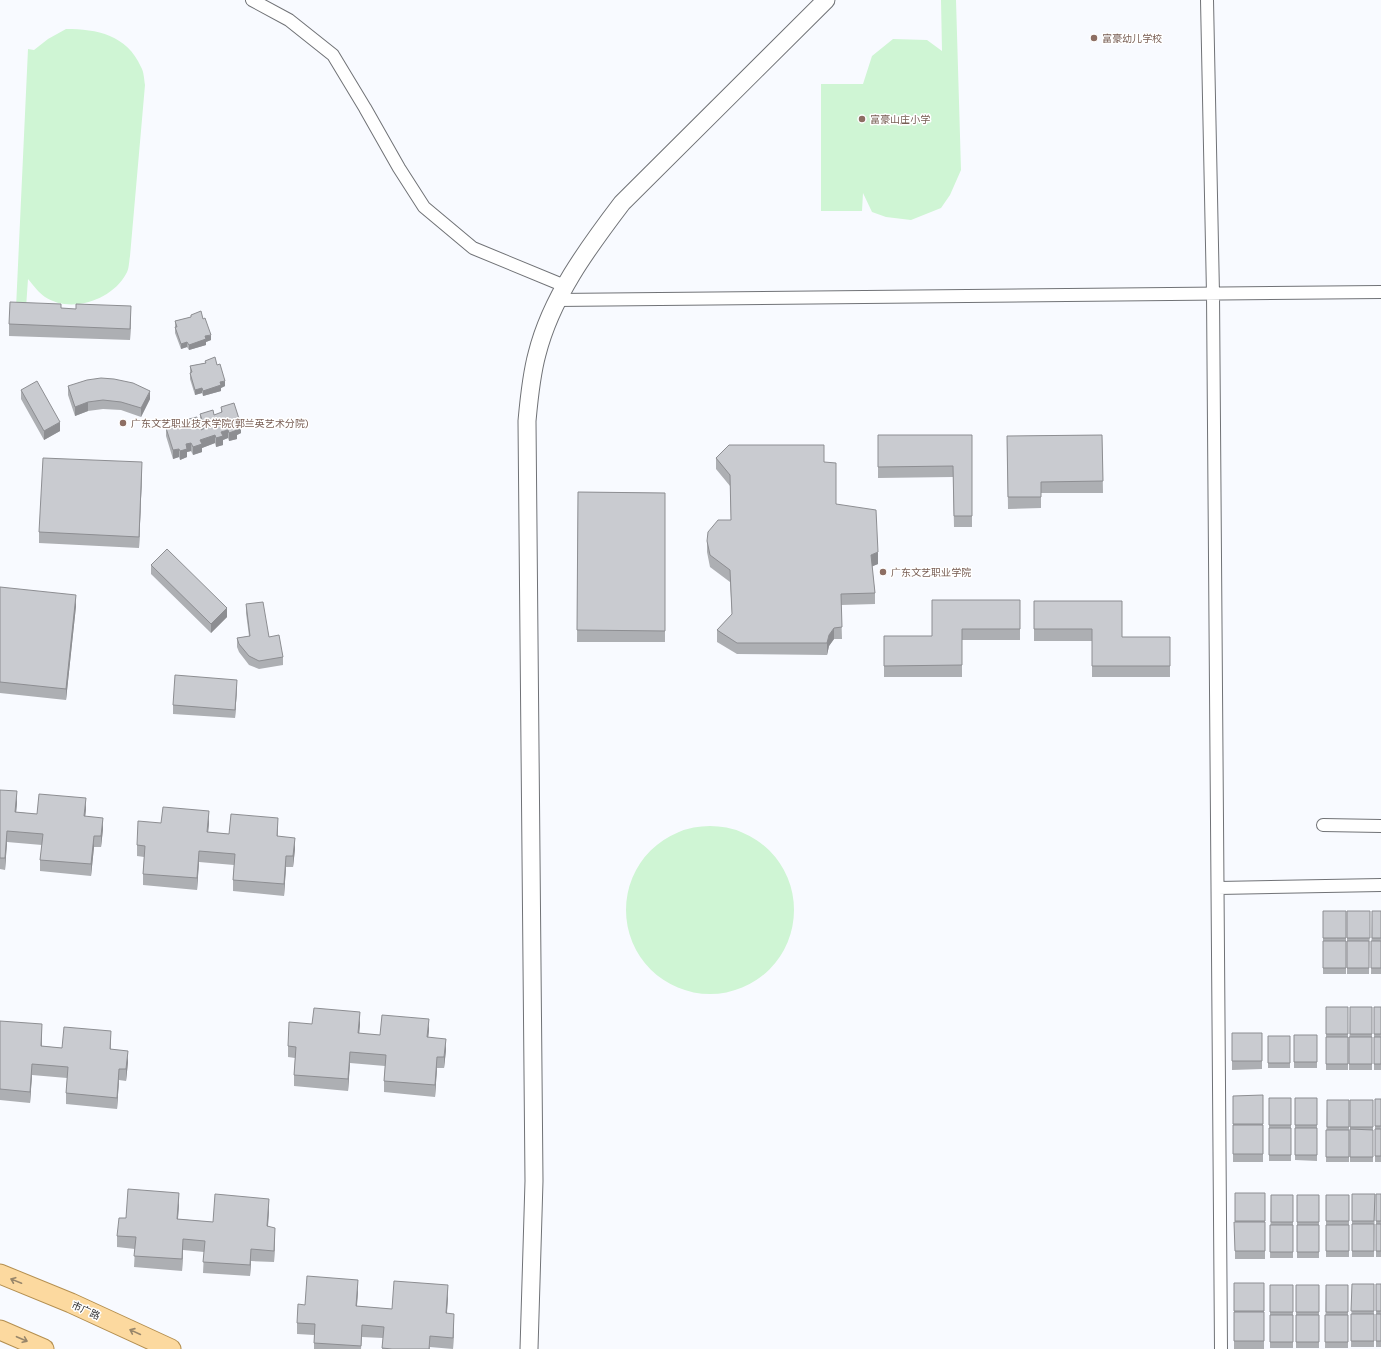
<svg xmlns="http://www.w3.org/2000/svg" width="1381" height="1349" font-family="Commissioner,'Noto Sans SC',sans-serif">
<rect width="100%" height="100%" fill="#f8faff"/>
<!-- green -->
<path fill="#cff5d4" d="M941 0H956L961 170 950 195 941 208 911 220 886 217 872 212 863 193 862 211H821V84H863L872 56 893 39 927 40 942 51Z
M66 29C97 29 127 35 141 67 144 72 144 79 145 85L130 256C129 262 129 270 126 274 112 300 71 314 45 297 39 293 33 285 28 279L26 308H16L28 49 34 50 48 39Z
M626 910a84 84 0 1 1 168 0a84 84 0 1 1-168 0Z"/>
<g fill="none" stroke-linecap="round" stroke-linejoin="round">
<defs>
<path id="street" d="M252 0 289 20 333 55 365 108 399 168 424 207 473 248 565 286
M1207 0 1213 294 1221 1349
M556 300 1381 292
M1323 825 1381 826
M1218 888 1381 885"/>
<path id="secondary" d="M529 1349 534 1181 527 421C529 399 531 376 537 354 551 298 587 249 622 203L826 0"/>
<path id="primary" d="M0 1274 71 1303 171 1349
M0 1330 44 1349"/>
</defs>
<!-- street casing -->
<use href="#street" stroke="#707276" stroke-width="14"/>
<!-- secondary casing -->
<use href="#secondary" stroke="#707276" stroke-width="19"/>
<!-- primary casing -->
<use href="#primary" stroke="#b48f50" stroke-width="21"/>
<!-- street -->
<use href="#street" stroke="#fff" stroke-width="12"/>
<!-- secondary -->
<use href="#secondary" stroke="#fff" stroke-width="17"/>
<!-- primary -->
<use href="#primary" stroke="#fcd99f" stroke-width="19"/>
</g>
<!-- wall -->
<path fill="#adafb3" d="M61 308 131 317 130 340 9 336V324Z
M191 315 211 340 206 342V345L189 350 187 347 181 349 175 333V321L191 317Z
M205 361 225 386 221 388V391L203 396 202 393 195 395 190 379V366L205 363Z
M68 386 150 399 141 417 121 410 103 409 88 411 75 416 68 395Z
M21 390 60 431 44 440 21 399Z
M221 407 241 433 237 435V439L229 441 228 438 223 440V445L216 447 215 443 202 448V452L193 455 191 451 187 452V457L180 460 179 457 173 459 166 436V428L179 427 185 425V420L201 430 202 429 200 422V414L214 415 221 413Z
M878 435H972V527H954L953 477 878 478Z
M1102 435 1103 493H1041V508L1008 509 1007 436Z
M716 458 824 462 836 504 878 564 872 566 875 593V604L841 605 842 639H834L829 646 827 655 737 654 717 642V630L732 614 730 582 710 567 707 552V541L731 520 730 486 716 469Z
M142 474 139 548 39 543V532Z
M578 492 665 493V642H577Z
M151 565 227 617 211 633 151 574Z
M0 587 76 606 66 700 0 693Z
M1020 600V640H962V677H884V636H932Z
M1034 601 1122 637H1170V677H1092V641H1034Z
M246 604 283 657V665L259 669 249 665 239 652 237 647V638L249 636 246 613Z
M237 688 235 718 173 714V705Z
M0 790 17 803 16 812 37 814 86 809 85 816 103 829 101 847H94L91 876 40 871V860L42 845 7 842 5 870 0 869Z
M161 823H209L208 832 229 834 278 829 277 836 295 849 293 867H286L284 896 233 891V880L234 865 199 862 197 890 143 885V874L144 857 137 856V845Z
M1323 911H1346V974H1323Z
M1347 911H1370L1369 974H1347Z
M1372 911H1381V974H1371Z
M1326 1007H1348V1070H1326Z
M1350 1007H1372V1070H1349Z
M1374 1007H1381V1070H1374Z
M0 1021 42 1036V1046L62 1048 111 1042 110 1049 128 1062 126 1081 119 1080 117 1109 66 1104V1093L67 1078 32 1075 30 1103 0 1100Z
M312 1024H360L359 1034 380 1035 429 1030 428 1037 446 1050 444 1068H437L435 1097 384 1092V1081L385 1066 350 1063 348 1091 294 1086V1075L295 1058 288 1057V1046Z
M1232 1033H1262V1069L1232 1070Z
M1294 1035H1317V1068H1294Z
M1268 1036H1290V1068H1268Z
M1233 1096 1263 1124V1162H1233Z
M1269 1098H1291V1161H1269Z
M1295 1098H1317V1161L1295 1160Z
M1375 1099H1381V1162H1375Z
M1327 1100H1349V1162H1326Z
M1350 1100H1373V1162H1350Z
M1235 1193H1265V1259H1235Z
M1352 1194H1375L1374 1257H1352Z
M1376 1194H1381V1257H1376Z
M1271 1195H1293V1258H1270Z
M1297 1195H1319V1258H1297Z
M1326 1195H1349V1257H1326Z
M179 1204 178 1219 213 1222 269 1210 268 1227 275 1239 274 1262 251 1261 250 1276 203 1273 204 1252 183 1250 182 1271 134 1267 135 1249 117 1247V1236L126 1218Z
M1234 1283H1264V1349H1234Z
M1352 1284H1374V1347H1351Z
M1376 1284H1381V1347H1376Z
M1270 1285H1293V1348H1270Z
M1296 1285H1319V1348H1296Z
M1326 1285H1348V1348H1325Z
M358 1291 357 1306 392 1309 448 1297 447 1313 454 1325 453 1349 430 1347V1349H382L383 1338 362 1337 361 1349H314V1335L297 1334V1323L305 1305Z"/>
<!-- shaded-wall -->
<path fill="#8d8e92" d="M131 306V317L130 340V329Z
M211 335V340L206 342V345L189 350V345L205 336Z
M187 342V347L181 349V344Z
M225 381V386L221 388V391L203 396V391L220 382Z
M202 388V393L195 395V390Z
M150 391V399L141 417V408Z
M88 402V411L75 416V407Z
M60 422V431L44 440V431Z
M241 425V433L237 435V439L229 441V433L235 427Z
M228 430V438L223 440V445L216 447V438L221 432Z
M215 435V443L202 448V452L193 455V447L200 440Z
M191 443V451L187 452V457L180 460V451L186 444Z
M179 449V457L173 459V450Z
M142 462V474L139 548V537Z
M878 552V564L871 567V555Z
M76 595V606L66 700V689Z
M227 608V617L211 633V624Z
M834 628V639L829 646 827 655V643L829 635Z
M237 680V688L235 718V710Z
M17 791V803L15 824V812Z
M86 798V809L84 828V816Z
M209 811V823L207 844V832Z
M103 818V829L101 847V836Z
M278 818V829L277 848V836Z
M7 831V842L5 870V858Z
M94 836V847L91 876V864Z
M295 838V849L293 867V856Z
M199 851V862L197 890V878Z
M286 856V867L284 896V884Z
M360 1012V1024L358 1045V1033Z
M429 1019V1030L427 1049V1037Z
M42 1024V1036L41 1057V1046Z
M111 1031V1042L110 1061V1049Z
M446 1039V1050L444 1068V1057Z
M128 1051V1062L126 1081V1069Z
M350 1052V1063L348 1091V1079Z
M437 1057V1068L435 1097V1085Z
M32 1064V1075L30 1103V1092Z
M119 1069V1080L117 1109V1098Z
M179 1193V1204L177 1231V1219Z
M269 1199V1210L267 1238V1226Z
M275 1228V1239L274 1262V1251Z
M183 1239V1250L182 1271V1259Z
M251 1249V1261L250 1276V1265Z
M358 1280V1291L356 1317V1306Z
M448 1285V1297L446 1324V1313Z
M454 1314V1325L453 1349V1338Z"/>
<!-- building -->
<path fill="#c9cbd0" stroke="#8d8e92" d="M10 302 61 304V308L76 309V304L131 306 130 329 9 324Z
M201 311 203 319 205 318 211 335 205 336 206 339 189 345 187 342 181 344 175 327H177L175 321 191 317V315Z
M215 357 217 365 220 364 225 381 220 382 221 385 203 391 202 388 195 390 190 373 192 372 190 366 206 363 205 361Z
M101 378 114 379 133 383 150 391 141 408 121 402 103 400 88 402 75 407 68 386 87 380Z
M37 381 60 422 44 431 21 390Z
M234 403 241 425 235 427 237 430 229 433 228 430 221 432 223 436 216 438 215 435 200 440 202 444 193 447 191 443 186 444 187 449 180 451 179 449 173 450 166 428 178 424 179 427 187 425 185 420 197 417 201 430 205 428 200 414 213 410 214 415 222 412 221 407Z
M878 435H972V516H954L953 466 878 467Z
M1102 435 1103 481 1041 482V497H1008L1007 436Z
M729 445H824V462L836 463V504L876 510 878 552 871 555 875 593 841 594 842 627 834 628 829 635 827 643H737L717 630 732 614 730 570 710 555 707 541 708 532 718 520H731L730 475 716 458Z
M43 458 142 462 139 537 39 532Z
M578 492 665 493V631L577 630Z
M167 549 227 608 211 624 151 565Z
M0 587 76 595 66 689 0 682Z
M932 600H1020V629H962V665L884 666V636H932Z
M1034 601H1122V637H1170V666H1092V629H1034Z
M263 602 269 637 279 635 283 657 259 661 249 656 239 644 237 638 250 636 246 604Z
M175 675 237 680 235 710 173 705Z
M0 790 17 791 15 812 37 814 39 794 86 798 84 816 103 818 101 836H94L91 864 40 860 43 834 7 831 5 858H0Z
M163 807 209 811 207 832 229 834 231 814 278 818 277 836 295 838 293 856H286L284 884 233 880 235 854 199 851 197 878 143 874 145 846 137 845 138 821 161 823Z
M1323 911H1346V938H1323Z
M1347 911H1370V938H1347Z
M1372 911H1381V938H1372Z
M1323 941H1346V968H1323Z
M1347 941H1369V968H1347Z
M1371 941H1381V968H1371Z
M1326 1007H1348V1034H1326Z
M1350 1007H1372V1034H1350Z
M1374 1007H1381V1034H1374Z
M314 1008 360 1012 358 1033 380 1035 382 1015 429 1019 427 1037 446 1039 444 1057H437L435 1085 384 1081 386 1055 350 1052 348 1079 294 1075 296 1047 288 1046 289 1022 312 1024Z
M0 1021 42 1024 41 1046 62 1048 64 1027 111 1031 110 1049 128 1051 126 1069H119L117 1098 66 1093 68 1067 32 1064 30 1092 0 1089Z
M1232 1033H1262V1061H1232Z
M1294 1035H1317V1062H1294Z
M1268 1036H1290V1063H1268Z
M1326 1037H1348V1064H1326Z
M1349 1037H1372V1064H1349Z
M1374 1037H1381V1064H1374Z
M1263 1095V1124H1233V1096Z
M1269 1098H1291V1125H1269Z
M1295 1098H1317V1125H1295Z
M1375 1099H1381V1126H1375Z
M1327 1100H1349V1127H1327Z
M1350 1100H1373V1127H1350Z
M1233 1125H1263V1154H1233Z
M1269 1128H1291V1155H1269Z
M1295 1128H1317V1155H1295Z
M1350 1129 1373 1130V1157H1350Z
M1375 1129H1381V1156H1375Z
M1326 1130H1349V1157H1326Z
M128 1189 179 1193 177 1219 213 1222 215 1194 269 1199 267 1226 275 1228 274 1251 251 1249 250 1265 203 1262 205 1241 183 1239 182 1259 134 1256 136 1237 117 1236 119 1218H126Z
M1235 1193H1265V1221H1235Z
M1352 1194H1375L1374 1221H1352Z
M1376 1194H1381V1221H1376Z
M1271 1195H1293V1222H1271Z
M1297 1195H1319V1222H1297Z
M1326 1195H1349V1221H1326Z
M1234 1222H1265V1251H1235Z
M1352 1224H1374V1251H1352Z
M1376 1224H1381V1251H1376Z
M1270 1225H1293V1252H1270Z
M1297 1225H1319V1252H1297Z
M1326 1225H1349V1251H1326Z
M307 1276 358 1280 356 1306 392 1309 394 1281 448 1285 446 1313 454 1314 453 1338 430 1336 429 1349H392L382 1348 384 1327 362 1325 361 1346 314 1343 315 1324 297 1323 298 1304 305 1305Z
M1234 1283H1264V1311H1234Z
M1352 1284H1374V1311H1351Z
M1376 1284H1381V1311H1376Z
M1270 1285H1293V1312H1270Z
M1296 1285H1319V1312H1296Z
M1326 1285H1348V1312H1326Z
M1234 1312H1264V1341H1234Z
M1351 1314H1374V1341H1351Z
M1376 1314H1381V1341H1376Z
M1270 1315H1293V1342H1270Z
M1296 1315H1319V1342H1296Z
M1325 1315H1348V1342H1325Z"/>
<!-- one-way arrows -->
<defs><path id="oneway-shaft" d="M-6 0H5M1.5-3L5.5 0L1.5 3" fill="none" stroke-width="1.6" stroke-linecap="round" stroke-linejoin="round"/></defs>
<g stroke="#98866a">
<use href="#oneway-shaft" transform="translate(16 1281) rotate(-158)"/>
<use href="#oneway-shaft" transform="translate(135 1332) rotate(-155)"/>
<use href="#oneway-shaft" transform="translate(22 1339) rotate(23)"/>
</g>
<!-- markers -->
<g fill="#8d6e63" stroke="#fff" stroke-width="1.5">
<circle cx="1094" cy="38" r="4"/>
<circle cx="862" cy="119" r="4"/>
<circle cx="123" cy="423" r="4"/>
<circle cx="883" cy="572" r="4"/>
</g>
<g text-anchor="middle" stroke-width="3" stroke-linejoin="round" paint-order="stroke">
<!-- education labels -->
<g font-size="10" fill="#785e54" stroke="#fff" text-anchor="start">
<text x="1102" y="42">富豪幼儿学校</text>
<text x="870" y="123">富豪山庄小学</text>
<text x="131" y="427">广东文艺职业技术学院(郭兰英艺术分院)</text>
<text x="891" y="576">广东文艺职业学院</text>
</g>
<!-- street labels -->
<g font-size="10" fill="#333335" stroke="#fff">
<text transform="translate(86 1310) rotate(24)" y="4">市广路</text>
</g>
</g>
</svg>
